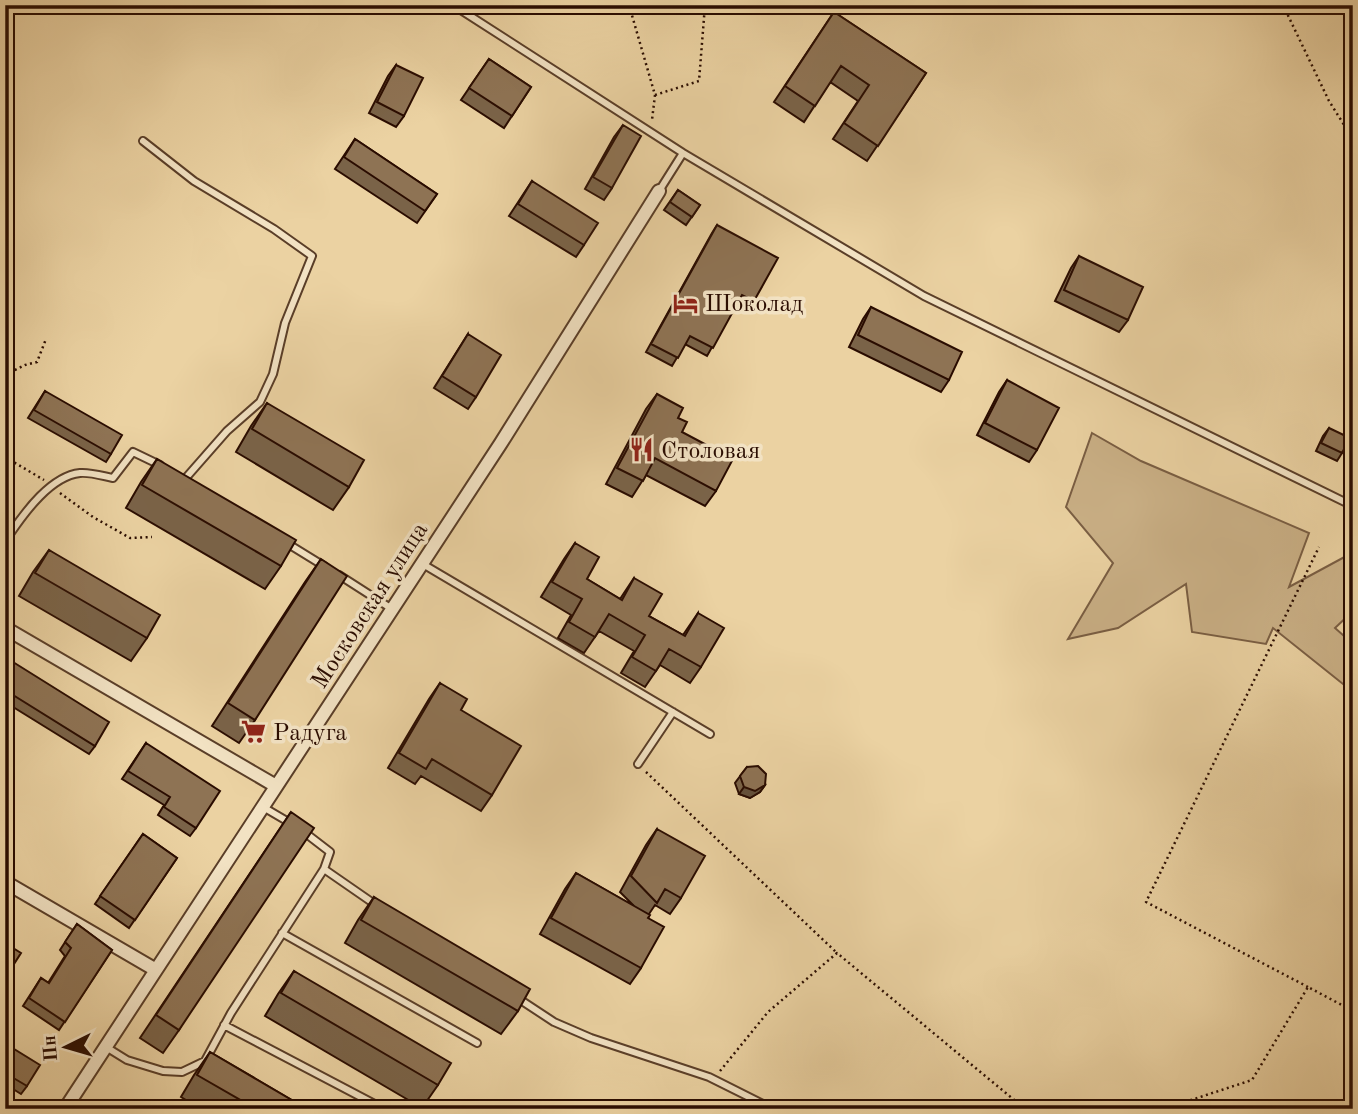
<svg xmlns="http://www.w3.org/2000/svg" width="1358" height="1114" font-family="'Old Standard TT',serif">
<rect width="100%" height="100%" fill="#ebd2a2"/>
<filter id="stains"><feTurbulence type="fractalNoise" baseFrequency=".00286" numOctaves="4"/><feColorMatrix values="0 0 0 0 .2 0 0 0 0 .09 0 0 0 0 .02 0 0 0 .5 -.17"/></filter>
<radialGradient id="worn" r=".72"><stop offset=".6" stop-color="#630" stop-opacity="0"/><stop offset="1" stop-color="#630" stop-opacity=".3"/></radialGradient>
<!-- green -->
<path fill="#cab086" stroke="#7a5e43" stroke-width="2" d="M1092 433 1141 461 1309 533 1289 587 1350 554 1353 556V611L1335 628 1353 644V692L1273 628 1266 644 1192 632 1186 584 1118 628 1068 639 1113 563 1066 507Z"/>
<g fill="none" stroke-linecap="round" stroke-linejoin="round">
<defs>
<path id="service" d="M453 5 683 153 924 296 1353 506
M143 141 194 181 274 229 312 256 285 323 273 374 260 402 227 431 184 480
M659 191 683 153
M5 531 10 534C25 512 51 476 80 473 90 472 103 476 113 478L133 452 160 465
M285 542 324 566
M421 563 710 734
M339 575 392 609
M638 764 673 712
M263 807 292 824
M324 869 376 905
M282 933 477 1043
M516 997 554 1022 591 1038 709 1077 773 1109
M224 1025 384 1109
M106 1047 127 1060 163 1071 182 1072 205 1061 231 1013 324 869 330 852 304 832"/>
<path id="minor" d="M5 628 276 786
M5 882 156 970
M65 1109 501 443 659 191"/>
</defs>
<!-- service casing -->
<use href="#service" stroke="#5a3e28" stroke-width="10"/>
<!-- minor casing -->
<use href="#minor" stroke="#5a3e28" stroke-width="16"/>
<!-- path -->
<path stroke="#2a0c00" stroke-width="2.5" stroke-dasharray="2 3.5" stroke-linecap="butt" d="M629 5 655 95 652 120
M1283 5 1329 101 1353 139
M655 95 699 81 705 5
M5 375 25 365 37 362 46 339
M5 457 44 480
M60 493 93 517 130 538 152 537
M5 500 13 512
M646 772 837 953
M1308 987 1146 902 1319 547
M720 1071 768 1012 837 953 1025 1109
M1185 1102 1252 1080 1308 987 1353 1011"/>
<!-- service -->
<use href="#service" stroke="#f2e2c3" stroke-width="6"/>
<!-- minor -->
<use href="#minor" stroke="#f2e2c3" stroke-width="12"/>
</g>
<!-- wall -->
<path fill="#7a6348" stroke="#2a0c00" stroke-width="2" d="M834 12 926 73 867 161 833 139 858 101 830 82 804 122 774 102Z
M489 59 531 87 504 128 461 100Z
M396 65 404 116 396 127 369 113 388 76Z
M623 125 612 188 604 200 585 189 614 137Z
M355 139 437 194 417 223 335 169Z
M532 181 584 245 576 257 509 216Z
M678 190 700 205 686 225 664 210Z
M717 225 754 301 748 309 737 303 707 356 685 344 672 366 646 352 712 233Z
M1079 256 1128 320 1119 332 1055 301 1071 268Z
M871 307 949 380 941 392 849 347 863 319Z
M468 334 476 397 468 409 434 388Z
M1007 380 1037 450 1029 462 977 435 999 392Z
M45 391 111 454 106 462 28 418Z
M657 394 678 418 682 432 716 491 705 506 646 475 632 497 606 484 646 409Z
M267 403 349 487 333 510 236 452 251 426Z
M1329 428 1342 453 1337 461 1316 451 1323 436Z
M157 459 281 566 265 589 126 508 141 482Z
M575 543 587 579 620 599 634 578 649 616 683 635 698 613 701 667 690 683 660 665 645 687 621 673 634 651 599 631 584 653 558 638 571 615 541 597 564 559Z
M49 550 147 638 131 661 19 596 33 572Z
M321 559 255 720 239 743 212 726 305 582Z
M5 657 95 746 89 754 5 702Z
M440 683 461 710 492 795 481 811 421 776 415 784 388 768 429 699Z
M146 743 196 828 190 836 158 815 164 805 122 779Z
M747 767 765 785 760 792 750 798 739 794 735 783Z
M291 812 179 1030 163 1053 140 1038Z
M657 829 681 898 670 914 655 905 649 914 641 968 630 984 540 934 565 889 576 873 634 906 620 892 646 845Z
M143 834 177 858 129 928 95 904Z
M374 897 518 1011 501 1034 345 943 358 920Z
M77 924 112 950 59 1030 23 1006 41 978 48 983 65 956 60 950Z
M294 971 438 1085 422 1108 265 1016 278 994Z
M5 1044 13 1050 27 1086 21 1094 5 1084Z
M210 1052 307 1109H201L181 1097 194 1075Z"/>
<!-- shaded-wall -->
<path fill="#63503b" stroke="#2a0c00" stroke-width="2" d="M765 785 760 792 750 798 739 794 744 787Z"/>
<!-- building -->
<path fill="#8e7354" stroke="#2a0c00" stroke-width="2" d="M834 12 926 73 878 146 844 123 869 85 841 66 815 106 785 86Z
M489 59 531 87 512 116 469 88Z
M396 65 423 78 404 116 377 102Z
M623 125 641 136 612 188 593 177Z
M355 139 437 194 425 211 344 157Z
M532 181 598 223 584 245 518 204Z
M678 190 700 205 692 217 670 202Z
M717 225 778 258 754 301 742 295 713 348 690 336 678 358 651 344Z
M1079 256 1143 287 1128 320 1064 290Z
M871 307 962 352 949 380 858 335Z
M468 334 501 355 476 397 442 376Z
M1007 380 1059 408 1037 450 985 423Z
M45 391 122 435 111 454 34 410Z
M657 394 683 408 678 418 687 422 682 432 733 459 716 491 655 458 643 481 617 468Z
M267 403 364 460 349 487 252 429Z
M1329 428 1350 438 1342 453 1321 443Z
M157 459 296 540 281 566 142 485Z
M575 543 599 557 587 579 622 600 634 578 662 594 649 616 685 636 698 613 724 628 701 667 669 649 656 671 632 657 645 635 609 614 595 637 569 622 582 599 552 582Z
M49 550 160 615 147 638 35 573Z
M321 559 347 576 255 720 228 703Z
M5 657 109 722 95 746 5 690Z
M440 683 467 699 461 710 521 746 492 795 432 759 426 769 399 753Z
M146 743 220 791 196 828 164 807 170 797 128 771Z
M758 766 766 774 765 785 755 791 744 787 740 776 747 767Z
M291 812 314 828 179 1030 156 1015Z
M657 829 705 856 681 898 665 889 657 903 631 876Z
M143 834 177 858 135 920 100 896Z
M576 873 650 915 648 918 664 927 641 968 551 918Z
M374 897 530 989 518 1011 361 920Z
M77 924 112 950 65 1022 29 998 41 978 49 983 71 948 65 942Z
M5 943 21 953 5 978Z
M294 971 451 1063 438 1085 281 993Z
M5 1044 13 1050 14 1049 40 1065 27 1086 5 1073Z
M210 1052 307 1109H256L197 1075Z"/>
<!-- icons -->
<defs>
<symbol id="hotel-bare" viewBox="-9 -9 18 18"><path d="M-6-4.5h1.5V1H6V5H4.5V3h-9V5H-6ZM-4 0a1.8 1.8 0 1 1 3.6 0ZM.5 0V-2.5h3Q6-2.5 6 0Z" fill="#8f2418" stroke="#f2e2c3" stroke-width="2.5" paint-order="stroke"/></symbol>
<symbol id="restaurant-bare" viewBox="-9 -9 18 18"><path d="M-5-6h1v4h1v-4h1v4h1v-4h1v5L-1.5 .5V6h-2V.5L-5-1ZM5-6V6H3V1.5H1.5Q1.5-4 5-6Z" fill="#8f2418" stroke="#f2e2c3" stroke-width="2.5" paint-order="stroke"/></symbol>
<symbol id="supermarket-bare" viewBox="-9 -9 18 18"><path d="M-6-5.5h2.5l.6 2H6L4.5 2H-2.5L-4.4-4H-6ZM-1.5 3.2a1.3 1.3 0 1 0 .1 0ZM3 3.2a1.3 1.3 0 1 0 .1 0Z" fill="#8f2418" stroke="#f2e2c3" stroke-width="2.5" paint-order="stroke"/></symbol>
</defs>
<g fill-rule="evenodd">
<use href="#hotel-bare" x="668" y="286" width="35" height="35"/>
<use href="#restaurant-bare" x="624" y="432" width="35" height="35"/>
<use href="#supermarket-bare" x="236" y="714" width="35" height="35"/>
</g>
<g text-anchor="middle" stroke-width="7" stroke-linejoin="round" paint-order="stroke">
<!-- poi labels -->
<g font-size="24" fill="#2a0c00" stroke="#f2e2c3" text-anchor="start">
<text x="705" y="311">Шоколад</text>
<text x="661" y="458">Столовая</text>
<text x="273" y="740">Радуга</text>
</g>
<!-- street labels -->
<g font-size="24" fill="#2a0c00" stroke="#f2e2c3">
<text transform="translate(369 605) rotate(-57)" y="8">Московская улица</text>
</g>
</g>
<!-- margin -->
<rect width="1358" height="1114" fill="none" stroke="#ebd2a2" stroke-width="28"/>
<rect x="7" y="7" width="1344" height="1100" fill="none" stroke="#2a0c00" stroke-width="3.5"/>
<rect x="14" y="14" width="1330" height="1086" fill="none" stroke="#2a0c00" stroke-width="2"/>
<!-- north arrow -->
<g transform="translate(66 1047) rotate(265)" stroke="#f2e2c3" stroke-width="5" paint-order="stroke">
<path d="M0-5L12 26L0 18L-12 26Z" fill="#2a0c00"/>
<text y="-10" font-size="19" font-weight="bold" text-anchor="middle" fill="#2a0c00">Пн</text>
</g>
<rect width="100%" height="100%" filter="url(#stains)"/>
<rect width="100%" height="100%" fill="url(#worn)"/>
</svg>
